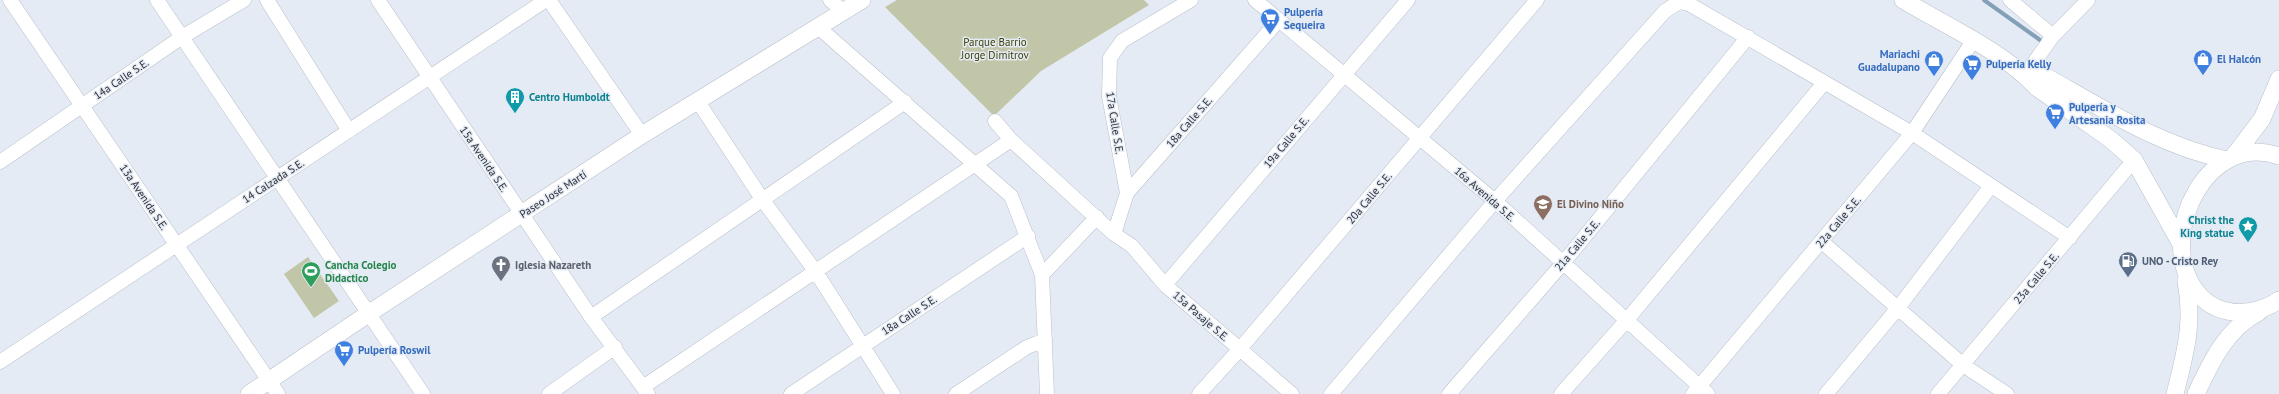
<svg xmlns="http://www.w3.org/2000/svg" width="2279" height="394" font-family="'PT Sans',sans-serif">
<rect width="100%" height="100%" fill="#e4ebf5"/>
<!-- green -->
<path fill="#c2c6a8" d="M897 0H1144L1149 5 1041 71 994 116 885 7Z
M308 257 339 301 314 318 284 274Z"/>
<g fill="none" stroke-linecap="round" stroke-linejoin="round">
<!-- stream -->
<path stroke="#83a0b7" stroke-width="4" d="M1984 0 2040 40"/>
<defs>
<path id="minor" d="M10 0 278 394
M157 0 423 394
M267 0 349 131
M378 0 591 317 648 394
M549 0 642 135
M830 0 843 11
M1255 0 1495 201 1708 394
M2010 0 2053 36
M818 27 1011 196 1042 275 1047 394
M2025 75 2053 36 2088 0
M697 100 762 199 816 272 893 394
M995 121 1011 140 1114 234 1132 246 1165 285 1292 394
M0 162 182 37 244 0
M1127 193 1109 96 1110 58 1122 41 1191 0
M1114 234 1127 193 1279 20
M1821 241 1963 365 2007 394
M1042 275 1097 217
M1165 285 1408 0
M591 317 905 102
M0 362 546 0
M643 387 1011 140
M549 394 615 347
M791 394 1028 236
M956 394 1027 347 1045 340
M1199 394 1239 350 1537 0
M1331 394 1495 201 1665 11 1679 2 1689 4 1912 133 2070 238
M1449 394 1563 263 1748 37
M1561 394 1626 321 1824 83
M1693 394 1912 133 1973 41
M1826 394 1898 308 1991 186
M1938 394 2134 160"/>
<path id="major" d="M1903 0C1943 24 2006 53 2036 87L2110 139 2134 160 2181 244
M2025 75H2043C2102 108 2160 146 2227 160
M2279 156C2208 131 2158 232 2193 287 2201 299 2212 308 2227 311 2243 315 2265 310 2279 300
M2233 157 2262 119 2279 79
M249 394 368 314 642 135 862 0
M2175 394C2185 354 2194 323 2186 281
M2196 394C2211 362 2226 329 2259 312"/>
</defs>
<!-- minor casing -->
<use href="#minor" stroke="#b9c0c9" stroke-width="15"/>
<!-- major casing -->
<use href="#major" stroke="#b9c0c9" stroke-width="18"/>
<!-- minor -->
<use href="#minor" stroke="#fff" stroke-width="14"/>
<!-- major -->
<use href="#major" stroke="#fff" stroke-width="17"/>
</g>
<!-- icons -->
<defs>
<symbol id="supermarket-pin" viewBox="-11 -11 22 30"><path d="M0 17L-7.5 6A9.5 9.5 0 1 1 7.5 6Z" fill="#3f7fe0" stroke="#e4ebf5"/><path d="M-6-5.5h2.5l.6 2H6L4.5 2H-2.5L-4.4-4H-6ZM-1.5 3.2a1.3 1.3 0 1 0 .1 0ZM3 3.2a1.3 1.3 0 1 0 .1 0Z" fill="#fff"/></symbol>
<symbol id="shop-pin" viewBox="-11 -11 22 30"><path d="M0 17L-7.5 6A9.5 9.5 0 1 1 7.5 6Z" fill="#3f7fe0" stroke="#e4ebf5"/><path d="M-5-2.5h2.3a2.7 3.5 0 0 1 5.4 0H5L5.5 6h-11ZM-1.5-2.5h3a1.5 2.3 0 0 0-3 0Z" fill="#fff"/></symbol>
<symbol id="building-pin" viewBox="-11 -11 22 30"><path d="M0 17L-7.5 6A9.5 9.5 0 1 1 7.5 6Z" fill="#0f9aa8" stroke="#e4ebf5"/><path d="M-4-6H4V6H1V3H-1V6H-4ZM-2.5-4.3h1.7v1.8h-1.7ZM.8-4.3h1.7v1.8H.8ZM-2.5-1h1.7V.8h-1.7ZM.8-1h1.7V.8H.8Z" fill="#fff"/></symbol>
<symbol id="school-pin" viewBox="-11 -11 22 30"><path d="M0 17L-7.5 6A9.5 9.5 0 1 1 7.5 6Z" fill="#8d6e63" stroke="#e4ebf5"/><path d="M0-5L7-2L0 1L-7-2ZM-4 1L0 2.5L4 1V4Q0 6-4 4Z" fill="#fff"/></symbol>
<symbol id="sight-pin" viewBox="-11 -11 22 30"><path d="M0 17L-7.5 6A9.5 9.5 0 1 1 7.5 6Z" fill="#0f9aa8" stroke="#e4ebf5"/><path d="M0-6L1.8-2.2L6-1.7L2.9 1.2L3.7 5.4L0 3.3L-3.7 5.4L-2.9 1.2L-6-1.7L-1.8-2.2Z" fill="#fff"/></symbol>
<symbol id="fuel-pin" viewBox="-11 -11 22 30"><path d="M0 17L-7.5 6A9.5 9.5 0 1 1 7.5 6Z" fill="#5c6f8a" stroke="#e4ebf5"/><path d="M-5.5-6h7V0h2V4h1.3V-2.5L3-4.5l.8-.8L6-3V5H2.5V1h-1V6h-7ZM-4.2-4.7v3.2H.2V-4.7Z" fill="#fff"/></symbol>
<symbol id="church-pin" viewBox="-11 -11 22 30"><path d="M0 17L-7.5 6A9.5 9.5 0 1 1 7.5 6Z" fill="#6b7280" stroke="#e4ebf5"/><path d="M-1.2-6h2.4v3.5h3.3v2.4h-3.3V6h-2.4V-.1h-3.3v-2.4h3.3Z" fill="#fff"/></symbol>
<symbol id="stadium-pin" viewBox="-11 -11 22 30"><path d="M0 17L-7.5 6A9.5 9.5 0 1 1 7.5 6Z" fill="#2e9e5b" stroke="#e4ebf5"/><path d="M0-5a6.5 5 0 1 0 0 10a6.5 5 0 1 0 0-10ZM-3.5-1.8h7v3.6h-7Z" fill="#fff"/></symbol>
</defs>
<g fill-rule="evenodd">
<use href="#supermarket-pin" x="1259" y="7" width="22" height="30"/>
<use href="#shop-pin" x="2192" y="48" width="22" height="30"/>
<use href="#shop-pin" x="1923" y="49" width="22" height="30"/>
<use href="#supermarket-pin" x="1961" y="53" width="22" height="30"/>
<use href="#building-pin" x="504" y="86" width="22" height="30"/>
<use href="#supermarket-pin" x="2044" y="102" width="22" height="30"/>
<use href="#school-pin" x="1532" y="193" width="22" height="30"/>
<use href="#sight-pin" x="2237" y="215" width="22" height="30"/>
<use href="#fuel-pin" x="2117" y="250" width="22" height="30"/>
<use href="#church-pin" x="490" y="254" width="22" height="30"/>
<use href="#stadium-pin" x="300" y="260" width="22" height="30"/>
<use href="#supermarket-pin" x="333" y="339" width="22" height="30"/>
</g>
<g text-anchor="middle" stroke-width="3" stroke-linejoin="round" paint-order="stroke">
<!-- shop labels -->
<g font-size="11" font-weight="bold" fill="#366cbe" stroke="#e4ebf5" text-anchor="start">
<text x="1284" y="16">Pulpería<tspan x="1284" dy="13">Sequeira</tspan></text>
<text x="1920" y="58" text-anchor="end">Mariachi<tspan x="1920" dy="13">Guadalupano</tspan></text>
<text x="2217" y="63">El Halcón</text>
<text x="1986" y="68">Pulpería Kelly</text>
<text x="2069" y="111">Pulpería y<tspan x="2069" dy="13">Artesania Rosita</tspan></text>
<text x="358" y="354">Pulpería Roswil</text>
</g>
<!-- park labels -->
<g font-size="11" fill="#3b3f04" stroke="#e4ebf5">
<text x="995" y="46">Parque Barrio<tspan x="995" dy="13">Jorge Dimitrov</tspan></text>
</g>
<!-- street labels -->
<g font-size="11" fill="#2c2e32" stroke="#e4ebf5">
<text transform="translate(121 79) rotate(-34)" y="4">14a Calle S.E.</text>
<text transform="translate(1189 122) rotate(-49)" y="4">18a Calle S.E.</text>
<text transform="translate(1115 123) rotate(81)" y="4">17a Calle S.E.</text>
<text transform="translate(1286 142) rotate(-50)" y="4">19a Calle S.E.</text>
<text transform="translate(484 159) rotate(56)" y="4">15a Avenida S.E.</text>
<text transform="translate(273 181) rotate(-33)" y="4">14 Calzada S.E.</text>
<text transform="translate(553 194) rotate(-33)" y="4">Paseo José Martí</text>
<text transform="translate(1485 194) rotate(41)" y="4">16a Avenida S.E.</text>
<text transform="translate(144 197) rotate(56)" y="4">13a Avenida S.E.</text>
<text transform="translate(1369 198) rotate(-50)" y="4">20a Calle S.E.</text>
<text transform="translate(1838 222) rotate(-50)" y="4">22a Calle S.E.</text>
<text transform="translate(1577 245) rotate(-50)" y="4">21a Calle S.E.</text>
<text transform="translate(2036 278) rotate(-50)" y="4">23a Calle S.E.</text>
<text transform="translate(909 315) rotate(-33)" y="4">18a Calle S.E.</text>
<text transform="translate(1201 316) rotate(41)" y="4">15a Pasaje S.E.</text>
</g>
<!-- culture labels -->
<g font-size="11" font-weight="bold" fill="#0d838f" stroke="#e4ebf5" text-anchor="start">
<text x="529" y="101">Centro Humboldt</text>
<text x="2234" y="224" text-anchor="end">Christ the<tspan x="2234" dy="13">King statue</tspan></text>
</g>
<!-- education labels -->
<g font-size="11" font-weight="bold" fill="#785e54" stroke="#e4ebf5" text-anchor="start">
<text x="1557" y="208">El Divino Niño</text>
</g>
<!-- service labels -->
<g font-size="11" font-weight="bold" fill="#4e5e75" stroke="#e4ebf5" text-anchor="start">
<text x="2142" y="265">UNO - Cristo Rey</text>
</g>
<!-- leisure labels -->
<g font-size="11" font-weight="bold" fill="#27864d" stroke="#e4ebf5" text-anchor="start">
<text x="325" y="269">Cancha Colegio<tspan x="325" dy="13">Didactico</tspan></text>
</g>
<!-- worship labels -->
<g font-size="11" font-weight="bold" fill="#5b616d" stroke="#e4ebf5" text-anchor="start">
<text x="515" y="269">Iglesia Nazareth</text>
</g>
</g>
</svg>
